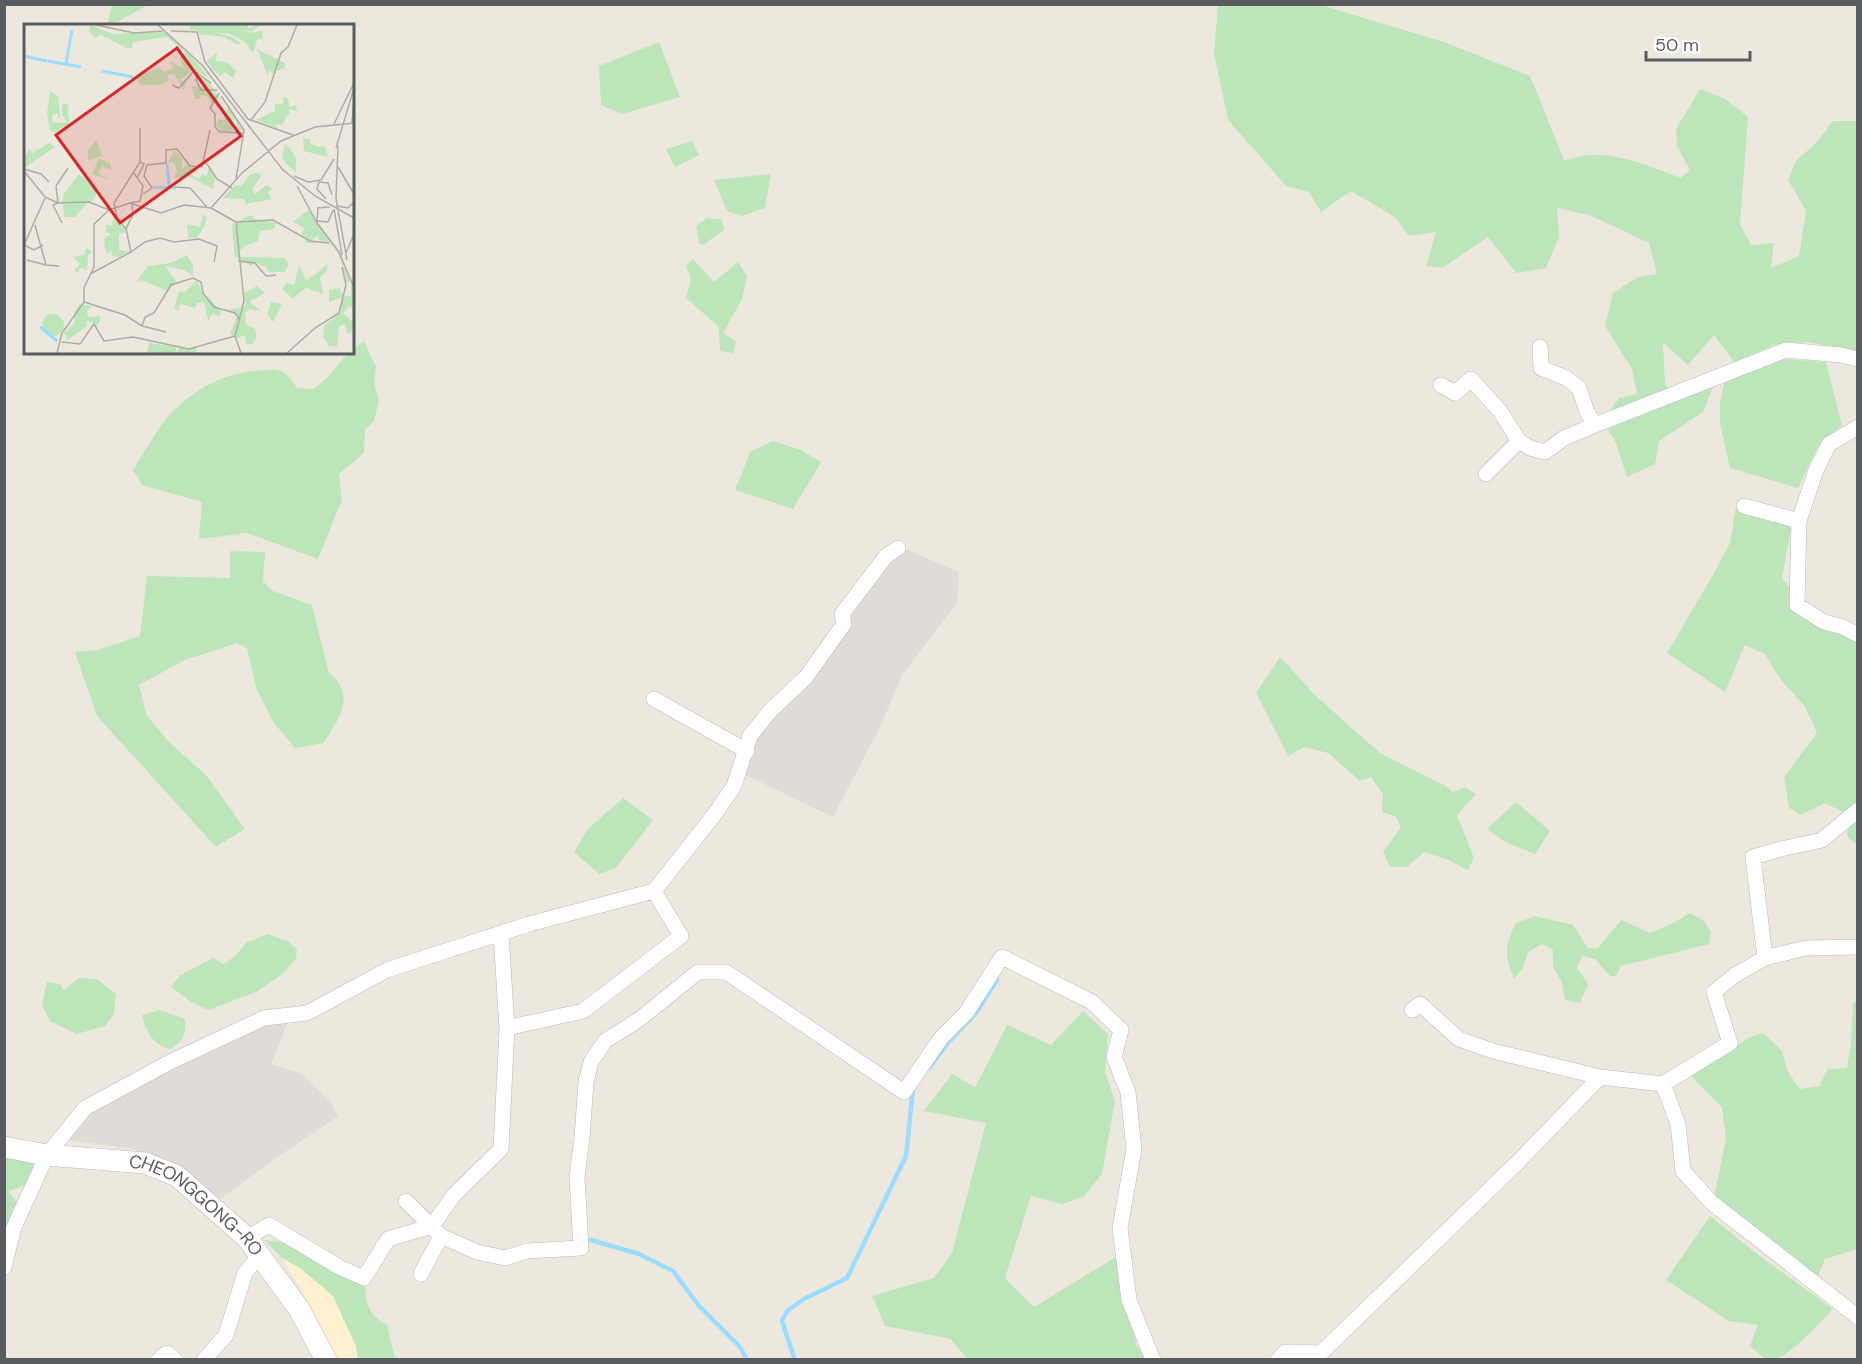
<svg xmlns="http://www.w3.org/2000/svg" width="1862" height="1364" font-family="'DM Sans',sans-serif">
<rect width="100%" height="100%" fill="#ece8de"/>
<!-- commercial -->
<path fill="#fff0d0" d="M282 1258 300 1268 333 1296 356 1346 358 1359H335L304 1294Z"/>
<!-- industrial -->
<path fill="#dfdbd6" d="M891 543 959 572 957 603 902 675 880 727 833 817 745 775 755 735 849 623 842 606Z
M295 1004 271 1064 302 1074 330 1101 338 1116 276 1158 219 1200 173 1165 129 1148 65 1140 84 1105Z"/>
<!-- green -->
<path fill="#bce6b9" d="M112 5V4L148 5 111 25H107Z
M1218 5H1321L1444 42 1530 76 1564 160C1572 159 1580 156 1588 155 1619 153 1652 167 1681 178L1690 170 1677 146 1676 129 1700 89 1725 99 1748 117 1740 224 1751 245 1774 243 1771 268 1799 256 1806 211 1788 180 1796 161 1817 142 1833 121H1857V352L1808 342 1774 345 1734 362 1714 335 1688 365 1663 343 1665 385 1670 390C1688 380 1694 374 1713 387L1703 412 1659 441 1655 464 1627 477 1616 443 1608 430V413L1619 398 1637 394 1632 369 1605 326 1613 293 1638 277 1657 274 1649 243 1589 215 1557 208 1559 237 1546 268 1516 273 1488 237 1442 268 1426 266 1436 232 1409 236 1395 217 1351 191 1321 212 1309 192 1286 186 1228 120 1214 53Z
M659 42 680 97 622 114 601 105 599 66Z
M692 141 699 155 675 167 666 149Z
M771 174 765 208 742 216 727 211 714 180Z
M707 218 721 219 725 229 703 245 699 243 696 226Z
M693 259 714 282 738 262 747 276 742 299 723 333 736 341 734 353 720 351 719 327 686 298 691 279 686 266Z
M364 341 376 367 374 383 379 400 374 421 365 429 364 453 339 474 342 500 318 559 247 533 199 539 202 502 142 485 133 470C144 453 154 434 166 419 188 393 220 374 254 371 278 369 283 366 297 388L314 389 327 378 348 353 352 352 353 349Z
M1783 359 1826 362 1842 425 1817 448 1798 488 1730 468 1720 423V403L1725 378Z
M773 441 801 450 821 462 793 509 735 490 751 451Z
M1737 500 1794 512 1782 578C1801 605 1830 619 1857 634V845L1848 837 1845 813 1825 803 1801 815 1789 808 1784 777 1817 733 1804 705 1786 686 1773 668 1765 654 1745 645 1725 692 1667 653 1717 568 1730 543Z
M230 551 265 552 263 581 273 591 312 605 329 673C357 694 339 720 323 743L295 748 274 723 256 688 247 648 237 643 185 660 139 685 147 716 170 743 206 775 245 829 216 847 97 716 75 652 97 650 140 636 147 576 230 578Z
M1280 657 1317 697 1380 753 1444 785 1453 792 1465 787 1476 794 1457 815 1474 858 1468 870 1446 859 1424 852 1407 867H1390L1383 852 1401 827 1396 817 1382 812 1383 794 1371 777 1360 781 1328 753 1304 747 1288 756 1256 693Z
M623 798 653 820 616 868 599 874 574 852 588 829Z
M1516 802 1550 831 1535 854 1505 842 1487 829Z
M1690 913 1704 921 1711 932 1709 944 1621 966 1616 976H1610L1595 959 1583 956 1577 968 1588 984 1580 1003 1565 1000 1562 983 1553 967V950L1542 944 1528 952 1522 969 1514 979C1504 954 1505 947 1515 924L1534 916 1573 925 1588 948H1598L1621 920 1650 933 1673 923Z
M267 934 287 941 297 949 296 959 281 975 256 992 208 1010 191 1002 171 987 179 976 213 958 224 964 235 956 246 943Z
M79 978 97 979 116 994 114 1014 105 1026 77 1034 50 1021 42 1005 47 982 60 984 64 990Z
M1857 1000V1249L1825 1259 1818 1276 1714 1198 1726 1138 1722 1107 1690 1075 1748 1038 1763 1033 1782 1051 1788 1072 1800 1089 1819 1086 1828 1069 1847 1068 1851 1043 1853 1003Z
M160 1010 185 1019C186 1035 184 1041 170 1049 152 1044 146 1032 142 1015Z
M1083 1011 1108 1034 1105 1072 1115 1101 1102 1174 1083 1197 1062 1204 1031 1196 1005 1278 1034 1307 1116 1257 1137 1347 1149 1359H967L951 1339 885 1326 872 1296 934 1278 952 1253 986 1123 924 1111 952 1074 975 1087 1007 1025 1051 1045Z
M25 1154 35 1168 26 1185 9 1191 18 1204 8 1226 5 1225V1155Z
M1710 1216 1757 1254 1833 1309C1821 1322 1787 1360 1770 1360 1763 1359 1756 1351 1750 1346L1758 1325 1729 1321 1666 1280Z
M264 1240 285 1243 365 1284C366 1305 368 1314 387 1325L395 1359H358L356 1346 333 1296 300 1268 282 1258Z"/>
<g fill="none" stroke-linecap="round" stroke-linejoin="round">
<!-- stream -->
<path stroke="#9bdcff" stroke-width="4.5" d="M929 1068 947 1044 976 1013 997 980
M591 1240 639 1254 673 1271 699 1306 740 1347 747 1360
M795 1360 782 1321 787 1311 804 1299 847 1278 906 1156 913 1089 915 1087"/>
<defs>
<path id="street" d="M1540 347 1541 368 1566 378 1579 388 1587 412 1595 425 1786 350 1841 355 1858 359
M1441 385 1455 393 1471 379 1500 411 1519 441
M1858 427 1829 444 1816 470 1799 521 1797 605 1824 622 1843 627 1858 635
M1486 474 1519 441 1530 448 1545 452 1564 438 1595 425
M1744 506 1799 521
M654 699 747 751
M1858 810 1822 840 1781 849 1753 857 1765 958 1735 975 1714 992 1730 1043 1663 1084 1678 1124 1683 1171 1712 1203 1858 1317
M1765 958 1806 948 1858 947
M1412 1010 1420 1004 1459 1039 1493 1051 1600 1077 1663 1084
M507 1028 583 1011 681 936 654 891
M406 1201 441 1236 421 1274
M441 1236 477 1252 505 1258 527 1251 581 1248 577 1177 582 1138 586 1082 591 1062 605 1041 637 1021 698 972H726L904 1092 941 1038 966 1013 1002 957 1092 1002 1121 1030 1114 1057 1128 1092 1134 1149 1120 1228 1129 1300 1153 1360
M247 1238 269 1225 339 1267 364 1278 388 1239 432 1226 453 1196 501 1149 507 1028 501 934
M4 1267 14 1227 47 1155 85 1108 170 1062 264 1018 307 1013 387 970 529 924 654 891 714 815 734 786 750 736 770 711 806 677 844 624 842 614 886 556 898 548
M159 1360 167 1353 175 1360
M204 1360 226 1335 245 1273 260 1255
M1278 1360 1285 1352 1321 1353 1518 1162 1600 1077"/>
<g id="secondary">
<path id="s1" d="M4 1147 47 1155 145 1163 177 1176 247 1238 299 1309 326 1360"/>
</g>
</defs>
<!-- street casing -->
<use href="#street" stroke="#b5b8bd" stroke-width="16"/>
<!-- secondary casing -->
<use href="#secondary" stroke="#b5b9bf" stroke-width="22"/>
<!-- street -->
<use href="#street" stroke="#fff" stroke-width="15"/>
<!-- secondary -->
<use href="#secondary" stroke="#fff" stroke-width="21"/>
</g>
<g text-anchor="middle" stroke-width="6" stroke-linejoin="round" paint-order="stroke">
<!-- street labels -->
<g font-size="18" fill="#585c61" stroke="#fff">
<text dy="6" stroke="none"><textPath href="#s1" startOffset="208">CHEONGGONG-RO</textPath></text>
</g>
</g>
<!-- overview -->
<g transform="translate(24 24)">
<rect width="330" height="330" fill="#ece8de"/>
<path d="M67 1 88 10 141 8 163 27 186 55 170 46 156 56 162 58 160 66 150 50 143 51 145 56 137 61H117L111 53 135 44 141 48 149 44 146 37 160 45 156 33 162 28 142 13 109 18 108 24H103L77 11 70 14 65 7ZM166 1H224V4L236 1 228 7 215 6 230 9 238 6 240 18 238 14 233 16 229 29 221 18 206 10 191 8 208 13 216 18 214 21 200 13 175 10 174 7H183L166 6ZM233 25 262 40 260 43 265 47 260 44 248 49 245 45 244 52ZM193 29 192 37 203 38 212 47 209 54 201 48 196 52 186 42 183 36ZM173 52 184 56 196 76 186 79 184 73 177 71 176 75H171L168 62 185 64ZM26 67 34 72 36 92 34 96V90H29L28 98 43 99 38 90V81L44 79 45 99 41 108 37 104 31 109 26 106 23 89ZM263 73 266 83 271 81 274 87 263 85 266 88 258 101 251 100 254 104 232 96 251 87V80H259V74ZM205 84 219 107 216 108 211 95 207 97 209 107 199 108 192 101 195 95 201 96 199 88ZM279 114 287 115 286 119 294 123 301 122 304 133 280 127ZM72 116 79 132 64 136V127ZM25 119 31 123 0 144V133L6 125 8 129ZM261 119 272 133V149L258 135ZM150 126 159 135 157 146 163 140 174 146 167 150 174 155 179 150 183 152 185 141 191 154 189 165 166 153 149 154 153 147 149 138 144 139ZM75 134 87 140V146L78 142 74 149 86 156 68 150ZM233 149 238 151 228 165 231 170 243 161 249 165 243 168 248 175 222 180 220 175 199 174 211 161 218 162 225 151ZM55 150 72 164V171L68 177 38 179 40 170ZM63 179 51 193H40L39 180ZM284 186 315 230 326 257 323 259 315 231 305 218 295 216 294 211 287 217 294 219H281V214L287 217 277 210 281 204 269 198ZM179 190 183 194 180 203 173 214H164L163 200 176 203ZM90 191 102 208 95 210V226L106 227 95 233 88 232 87 227 83 230 80 220 81 213 88 210 82 208V201H88ZM227 191 230 195 252 199 250 205 236 207 234 217 222 222 215 227 216 233 261 234 265 240 261 248H245L242 243 229 238 228 242 211 233 208 202 210 198 215 213 212 198ZM62 223 68 228 64 231 63 246 56 244 53 249 50 246 56 240 49 233 60 231ZM163 231 169 241V253L161 246 141 242 153 258 143 267 118 256 112 258 124 242 147 239ZM304 240 303 247 296 253 299 270 282 264 269 274 258 266 262 259 270 261 275 241 282 257ZM173 256 178 268 197 287 196 292 188 290 184 297 180 278 173 279 171 284 157 280 154 287 150 284 155 267 161 268ZM327 259 330 268V285L325 282 319 289 330 298V307L323 310 321 300 315 302 313 323 305 322 299 313 300 302 317 288 318 273 305 278V266L316 264 319 271 327 273ZM233 262 241 269 225 278 238 287 226 285 221 289 222 300 231 305 233 313 229 320H222L221 311 212 315 206 310 213 292 203 286 222 282 220 269ZM247 278 258 280 249 298 243 290ZM56 280 68 282 62 287 65 293 77 292 74 301 63 297V302L44 316 40 309 51 299 50 288ZM18 301a11 11 0 1 1 22 0a11 11 0 1 1-22 0ZM125 319 152 323V329L156 324H172L173 329H123Z" fill="#bce6b9"/>
<path fill="none" stroke="#9bdcff" stroke-width="3" d="M0 32 23 37M24 37 57 43M42 40 48 6M77 47 109 53M129 163 149 164 145 160 143 140M16 303 33 317"/>
<path fill="none" stroke="#adaca8" stroke-width="1.5" d="M72 1 110 9 139 7M134 1 178 41 258 145 291 172 330 194M147 7 173 8 181 38 224 95 269 111M174 48 172 56 177 66H193M148 61 155 64 170 47 187 59M195 69 186 84 191 90V103L196 108 219 109M197 72 220 106 212 155M227 96 241 78 257 29 264 23 273 1M328 98 330 75M310 100 330 59M314 122 312 175 323 236M312 124 330 64M181 137 193 155 208 164M314 143 330 170M0 145 17 150 25 158M0 147 21 173 34 179 65 178 85 186 106 179 137 189 160 181 187 184 218 149 257 117 291 103 330 99M270 152 284 158 297 156 310 135M113 154 120 140 116 138M273 162 293 199 315 228 330 264M150 163 166 164 183 183M119 170 128 164 120 152 123 141 142 139V126L153 125 166 142 178 143 186 106M302 175 293 165 295 158 304 159 308 171M106 179 116 177 119 162 109 148M108 180 109 190 102 205 107 228 121 218 136 214 150 218 175 215 193 222 190 238M314 182 324 184 330 178M306 183 294 184 293 197 304 198 309 186M187 184 212 198M310 185 318 231M212 198 249 196 286 217 305 219M38 199 29 181 34 179 32 162 44 144M11 201 22 241 35 242M102 205 93 194 90 179 116 138V104M0 221 21 174M0 221 10 226 19 221M322 229 330 210M3 236 22 241M214 237 231 239 242 252 252 251M68 249 107 228M60 278 101 291 118 302M142 308 118 302 121 293 130 289 147 261 169 254 177 258 179 269 190 283 211 289 216 296M211 312 220 277 212 198M211 312 217 329M38 318 56 320 70 300 80 317 109 313 165 325 211 312M33 329 38 309 60 278V264L70 243V200L85 186M263 329 291 304 315 289 322 261 318 243"/>
<path fill="#d62828" fill-opacity="0.15" stroke="#d62828" stroke-width="3" d="M153 24 217 112 96 199 32 111Z"/>
<rect width="330" height="330" fill="none" stroke="#585c61" stroke-width="3"/>
</g>
<!-- border -->
<rect width="1862" height="1364" fill="none" stroke="#585c61" stroke-width="12"/>
<!-- scale -->
<path d="M1646 51v9h104v-9" fill="none" stroke="#585c61" stroke-width="3"/>
<text x="1655" y="51" font-size="18" fill="#585c61" stroke="#ffffff" stroke-width="4.5" paint-order="stroke">50 m</text>
</svg>
